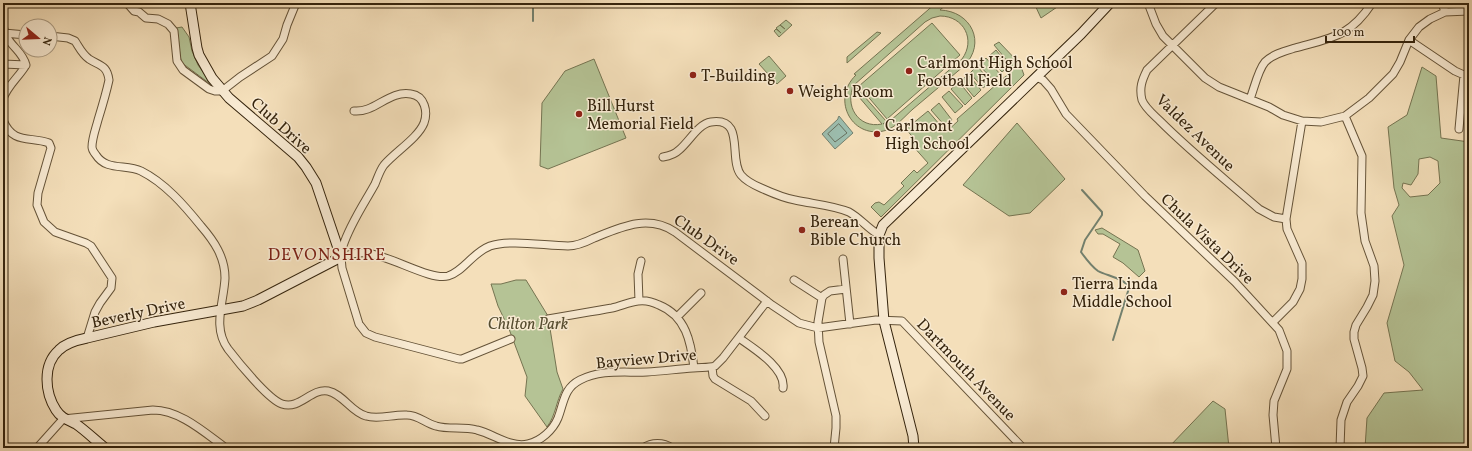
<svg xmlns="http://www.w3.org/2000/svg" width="1472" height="451" font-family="Vollkorn,serif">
<rect width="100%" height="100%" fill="#f4dfba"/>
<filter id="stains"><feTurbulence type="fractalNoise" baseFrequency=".005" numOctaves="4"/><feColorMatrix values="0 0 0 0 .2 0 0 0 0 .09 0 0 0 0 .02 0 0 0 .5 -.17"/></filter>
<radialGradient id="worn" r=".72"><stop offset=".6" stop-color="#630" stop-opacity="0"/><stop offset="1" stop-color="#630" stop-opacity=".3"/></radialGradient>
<!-- green -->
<path fill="#b5c395" stroke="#757451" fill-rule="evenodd" d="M936 3H948L940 10C971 11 987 43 964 66 947 80 930 95 913 109 905 116 897 126 887 130 853 141 830 100 856 75L854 74ZM940 16C964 16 976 40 962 59L891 120 883 124 886 121 856 87 853 90 882 124C858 129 844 105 854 85L925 22 932 18Z
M1034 3H1063L1041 18Z
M786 20 792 25 779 37 774 31 776 29 781 33 776 28 780 25 785 29 780 25Z
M932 23 960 55 887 119 859 86Z
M182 27 189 37 192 51 198 65 213 86 182 63C178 52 180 39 176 28Z
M877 32 881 33 847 63V57Z
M999 42 1020 64 1024 75 881 217 871 207 875 203 879 202 884 205 904 186 901 183 914 170 917 173 928 163 912 145 915 140 906 129 928 111 946 132 958 121 957 119 1014 69 994 45Z
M996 50 1009 66 1002 72 988 57Z
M769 56 786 76 777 84 759 64Z
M986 58 1000 74 993 80 979 65Z
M594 59 626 138 548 169 540 166 542 103 565 71Z
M977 66 991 82 983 88 970 73Z
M1422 67 1436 76 1441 138 1469 142V442L1467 448H1365L1367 418 1384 393 1423 390 1409 372 1395 361 1387 323 1404 265 1392 216 1399 205 1394 188 1388 127 1407 115ZM1430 157 1438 161 1440 183 1428 195 1410 197 1402 188 1403 183 1411 185 1418 174 1419 159Z
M968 74 981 90 974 97 961 81Z
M959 82 972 98 965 105 951 89Z
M949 91 963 106 955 113 942 97Z
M939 103 952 120 945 126 931 110Z
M1017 123 1065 179 1030 213 1009 216 963 185Z
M1102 228 1138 250 1145 271 1139 277 1123 263 1113 257 1120 244 1103 234H1098L1095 230Z
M516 280H526L548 316 557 372 563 389C556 401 556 415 547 427L525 396 527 377 509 329 498 306 491 284H501Z
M1213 401 1225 409 1229 448H1168Z"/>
<!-- water -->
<path fill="#9cbdae" stroke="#73806e" d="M839 116 853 133 835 149 822 134 838 119V118Z"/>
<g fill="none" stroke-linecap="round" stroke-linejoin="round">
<!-- shore -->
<path stroke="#68705e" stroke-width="1" d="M839 124 847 133 835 142 828 134Z"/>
<!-- stream -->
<path stroke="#73806e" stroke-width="2" d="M533 3V21
M711 3 712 5
M1082 190 1102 212V215L1085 240 1081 252C1086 259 1091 266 1098 271 1107 276 1125 278 1129 288L1113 340"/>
<defs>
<path id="street" d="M127 3 134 11 139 12 146 18 158 19 168 24 174 31 177 61 183 70 209 89 215 91H222L240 77 272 56 283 39 287 25 296 3
M1148 3 1156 24 1163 36 1205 78 1219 87 1269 107 1283 115 1302 121 1321 122 1345 116 1369 98 1393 74 1400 62 1409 40 1419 27 1430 19 1445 12 1469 11
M1216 3 1147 70C1142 80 1139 88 1142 100 1145 108 1154 115 1160 121 1191 152 1226 180 1259 209L1274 217 1286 219
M1442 3 1445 12
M3 26C7 46 22 49 26 65 19 77 7 86 3 99
M4 33 26 35
M50 36 68 38 75 41C79 47 82 54 89 59 100 66 107 65 109 80 106 94 102 107 98 120 96 128 92 138 92 147 92 150 93 151 96 155 106 171 126 164 141 171 165 183 184 205 201 226 214 241 225 257 225 278 224 302 212 327 228 349 238 362 268 399 282 404 300 410 311 388 328 391 343 394 351 412 366 416 379 420 393 414 407 415 418 415 425 423 436 426 449 430 463 426 477 430 494 434 510 448 528 444 541 441 553 430 558 418 564 402 564 388 580 380 601 369 625 373 647 372 663 371 678 369 693 368 701 367 708 368 715 366L723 358 767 301
M1409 40 1455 71 1464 75 1459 129
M3 64 26 65
M1036 77 1043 80 1051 89 1066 114 1093 142 1145 196 1235 282 1279 330 1287 351V369L1274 401 1273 415 1276 448
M1250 99C1254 89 1258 70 1265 62 1273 54 1285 51 1295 48 1331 38 1350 37 1372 3
M354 111C375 113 389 90 411 94 425 96 428 112 424 123 418 138 395 152 384 165 380 170 378 177 375 184 364 204 350 224 343 246L341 257 342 268 359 324 366 333 375 337 459 359H462L511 339
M3 120C13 145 30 136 49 143L51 148 38 193 37 205 44 222 55 232 86 243 91 246 112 278 111 288 100 303 95 312 87 338
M663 157C669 156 675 154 679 150 689 142 698 124 711 122 746 117 728 159 741 175 746 181 754 185 761 188 772 193 783 198 795 200 813 204 832 205 849 212 860 218 867 228 879 235
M341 257C349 255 357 252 365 253 388 254 430 281 448 276 464 271 472 253 490 246 511 239 546 246 568 246 577 246 586 242 594 238 621 227 648 214 675 232L772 305 799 323 818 328 876 320 902 321 1023 448
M843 259 850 324
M794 280 822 298
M639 301 638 274 641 261
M677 317 701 293
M548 319C569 315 591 312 612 308 621 306 629 302 638 301 645 300 653 302 659 305 686 316 691 342 694 368
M1273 322 1293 302 1300 289 1302 279V263L1287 229 1286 219 1302 121
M739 338C753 348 786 368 783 388
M712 367 713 376 715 379 751 401 765 416
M37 448 63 419 153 410C180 410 205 433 226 448
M643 448C652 442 663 442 672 448
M834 448 836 428V416L819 342 818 322 822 298 824 295 830 291 846 289
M1340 448 1341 420 1347 402 1358 386 1363 376 1362 368 1354 339V332L1356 325 1367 307 1373 295 1375 281 1374 266 1365 241 1361 213 1362 156 1345 116"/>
<path id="secondary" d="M105 448C95 440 86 431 76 424 68 420 61 418 56 410 45 393 42 365 59 350 66 343 77 340 87 338L154 322 243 306 258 300 341 257 316 183 306 167 298 157 229 98 212 78 199 55 197 48 190 3
M914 448 913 436 884 321 879 258V235L883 225 1081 34 1110 3"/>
</defs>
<!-- street casing -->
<use href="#street" stroke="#655338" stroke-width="9"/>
<!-- secondary casing -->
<use href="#secondary" stroke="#35240d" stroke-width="11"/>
<!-- street -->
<use href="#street" stroke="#f8ead2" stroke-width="7"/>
<!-- secondary -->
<use href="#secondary" stroke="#f8ead2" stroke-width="9"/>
</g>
<!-- markers -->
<g fill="#8f2418" stroke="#f8ead2" stroke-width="1.5">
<circle cx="909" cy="71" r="4"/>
<circle cx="693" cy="75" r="4"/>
<circle cx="790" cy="91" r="4"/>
<circle cx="579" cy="114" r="4"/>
<circle cx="877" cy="134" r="4"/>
<circle cx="802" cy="230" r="4"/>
<circle cx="1064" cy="292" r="4"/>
</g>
<g text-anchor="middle" stroke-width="3" stroke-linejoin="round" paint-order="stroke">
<!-- poi labels -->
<g font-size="16" fill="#35240d" stroke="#f8ead2" text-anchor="start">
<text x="917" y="68">Carlmont High School<tspan x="917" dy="18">Football Field</tspan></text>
<text x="701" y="81">T-Building</text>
<text x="798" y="97">Weight Room</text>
<text x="587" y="111">Bill Hurst<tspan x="587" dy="18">Memorial Field</tspan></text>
<text x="885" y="131">Carlmont<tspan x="885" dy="18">High School</tspan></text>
<text x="810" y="227">Berean<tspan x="810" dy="18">Bible Church</tspan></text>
<text x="1072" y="289">Tierra Linda<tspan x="1072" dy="18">Middle School</tspan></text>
</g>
<!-- street labels -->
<g font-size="16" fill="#35240d" stroke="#f8ead2">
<text transform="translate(282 125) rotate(42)" y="6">Club Drive</text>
<text transform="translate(1196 132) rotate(44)" y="6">Valdez Avenue</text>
<text transform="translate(1208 238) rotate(44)" y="6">Chula Vista Drive</text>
<text transform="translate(707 239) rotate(35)" y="6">Club Drive</text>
<text transform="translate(138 312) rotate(-12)" y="6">Beverly Drive</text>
<text transform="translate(646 358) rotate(-5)" y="6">Bayview Drive</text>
<text transform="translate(967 369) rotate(46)" y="6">Dartmouth Avenue</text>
</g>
<!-- park labels -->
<g font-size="16" font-style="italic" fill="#554c2f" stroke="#f8ead2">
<text x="528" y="329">Chilton Park</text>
</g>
<!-- neighbourhood labels -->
<g font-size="17" letter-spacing="1" fill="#7a1f14" stroke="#f8ead2">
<text x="327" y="260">DEVONSHIRE</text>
</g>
</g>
<!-- margin -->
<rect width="1472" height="451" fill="none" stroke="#f4dfba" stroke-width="16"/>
<rect x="4" y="4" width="1464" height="443" fill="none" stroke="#35240d" stroke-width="2"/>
<rect x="8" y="8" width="1456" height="435" fill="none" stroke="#35240d"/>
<!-- north arrow -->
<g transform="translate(38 38) rotate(109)"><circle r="19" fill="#f8ead2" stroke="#aa9b83"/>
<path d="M0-3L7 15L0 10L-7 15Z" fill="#8f2418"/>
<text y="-6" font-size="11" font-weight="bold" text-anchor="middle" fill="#35240d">N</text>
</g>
<!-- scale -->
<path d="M1326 36v6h88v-6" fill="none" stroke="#35240d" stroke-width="2"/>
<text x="1332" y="36" font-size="12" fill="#35240d" stroke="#f8ead2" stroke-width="3" paint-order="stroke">100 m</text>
<rect width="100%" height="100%" filter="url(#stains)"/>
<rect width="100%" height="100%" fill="url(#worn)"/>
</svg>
